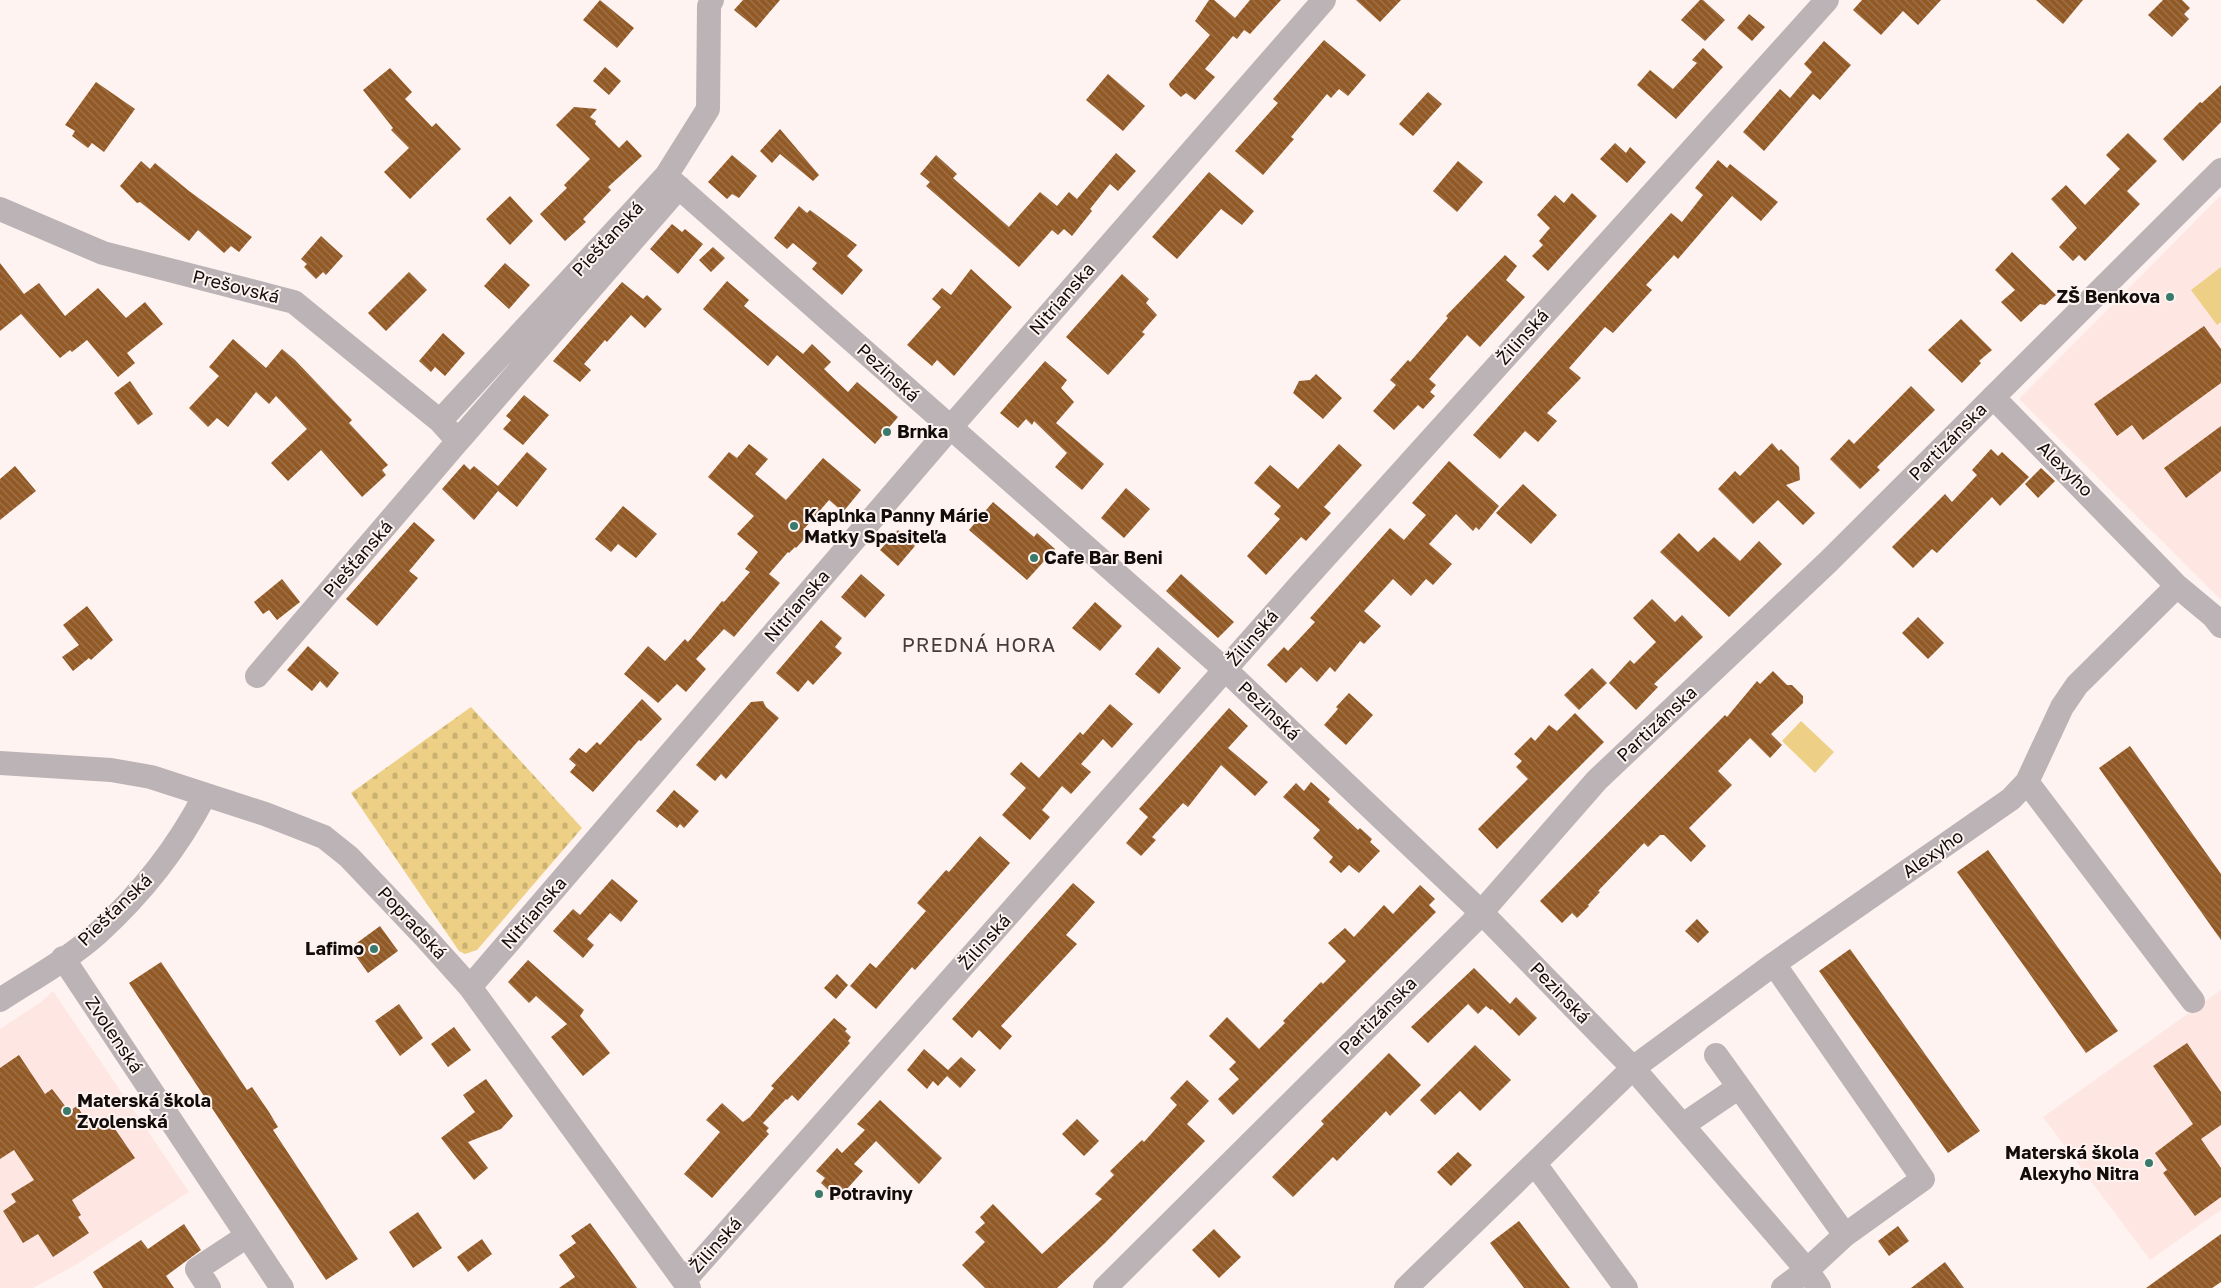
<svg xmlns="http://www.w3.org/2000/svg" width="2221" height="1288" font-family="'Golos Text',sans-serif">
<defs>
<pattern id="cemetery-stones" width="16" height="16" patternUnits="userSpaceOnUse" patternTransform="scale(1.25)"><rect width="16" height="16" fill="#edd086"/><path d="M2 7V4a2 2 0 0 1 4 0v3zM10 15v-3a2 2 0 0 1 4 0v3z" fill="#cab172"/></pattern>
<pattern id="building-back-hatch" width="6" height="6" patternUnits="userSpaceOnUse" patternTransform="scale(1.25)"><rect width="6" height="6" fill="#925924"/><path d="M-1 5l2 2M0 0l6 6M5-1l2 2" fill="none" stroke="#9d7550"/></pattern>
</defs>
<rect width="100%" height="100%" fill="#fef3f0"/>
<!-- built -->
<path fill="#fee7e3" d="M2221 195V600L2019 399Z
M2221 990V1210L2150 1260 2043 1117Z
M53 991 189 1192 74 1266 33 1288H0V1029L41 1002Z"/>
<!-- cemetery -->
<path fill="url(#cemetery-stones)" d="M471 707 582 828 477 950 465 954 459 951 351 793Z"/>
<!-- pitch -->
<path fill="#edd086" d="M2221 267V322L2217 325 2191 290Z
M1801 721 1834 752 1815 773 1782 741Z"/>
<!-- building -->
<path fill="url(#building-back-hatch)" d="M600 0 634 28 617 48 583 20Z
M743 0H780L756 28 734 10Z
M1209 0H1214L1235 18 1250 0H1281L1250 34 1244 30 1237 39 1233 36 1205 69 1215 77 1195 100 1186 93 1181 97 1170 87 1169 84 1210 35 1195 21Z
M1356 0H1401L1380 22Z
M1700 0H1703L1725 20 1705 41 1681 20Z
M1862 0H1941L1918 25 1903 11 1881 35 1853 10Z
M2036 0H2083L2063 24Z
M2163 0H2182L2190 8 2184 14 2189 19 2172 37 2148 15Z
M1749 14 1765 27 1752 41 1737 28Z
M1324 40 1366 75 1348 96 1339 89 1331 98 1327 94 1291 137 1294 139 1263 175 1235 151 1278 103 1273 99Z
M1824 41 1851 65 1820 100 1813 94 1764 151 1743 132 1780 89 1790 98 1812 72 1804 64Z
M1703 48 1723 67 1676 119 1637 85 1650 70 1673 89 1697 63 1692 60Z
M605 67 621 81 609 95 593 81Z
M390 68 412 92 405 99 432 127 436 123 461 149 410 199 384 172 409 148 391 130 393 128 363 90Z
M1108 74 1145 106 1123 131 1086 100Z
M96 82 135 109 104 152 92 143 88 148 72 136 75 131 65 125Z
M2221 85V122L2183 161 2163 139 2200 102 2202 103Z
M1428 92 1442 104 1413 136 1399 124Z
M574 107 597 109 590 117 596 121 595 124 619 148 627 140 642 156 608 187 611 190 583 219 586 222 565 241 540 214 567 188 564 185 590 159 556 125Z
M780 129 819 175 813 181 780 154 772 163 760 151Z
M2128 133 2157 161 2127 191 2140 204 2085 261 2079 255 2073 261 2059 247 2077 228 2051 199 2066 185 2085 205 2120 169 2106 155Z
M1615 143 1626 153 1630 147 1646 162 1627 183 1600 159Z
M1116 153 1136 171 1118 191 1110 184 1090 209 1092 211 1072 236 1064 229 1058 235 1052 230 1019 267 926 186 930 182 920 174 936 155 957 174 953 178 1009 227 1040 192 1057 206 1069 192 1077 199Z
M732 155 757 176 739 198 732 194 727 199 708 182Z
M1718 160 1727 168 1730 164 1778 202 1761 221 1732 196 1678 259 1674 255 1646 285 1652 290 1613 333 1605 327 1569 368 1581 378 1547 413 1557 421 1538 442 1525 431 1500 459 1473 435 1671 213 1682 222 1703 195 1695 188Z
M141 161 150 169 155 163 189 191 252 237 239 252 231 246 224 253 198 230 189 241 140 202 137 203 120 186Z
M1458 161 1483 182 1457 212 1433 191Z
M1209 172 1254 211 1242 225 1221 209 1177 259 1152 237Z
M1572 193 1597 216 1548 271 1532 256 1543 245 1539 241 1550 228 1537 215 1555 195 1564 203Z
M510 196 533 221 510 245 486 219Z
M799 206 807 213 810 210 857 245 847 256 863 270 842 295 812 269 817 263 793 243 787 249 774 238Z
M672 224 682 232 685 229 703 244 678 274 650 249Z
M321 236 343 256 326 275 323 272 316 279 304 267 307 264 301 259Z
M713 247 725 258 711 272 699 260Z
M2012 252 2056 295 2045 305 2040 304 2021 322 2001 302 2015 290 1995 270Z
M1505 255 1517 266 1506 280 1525 297 1480 347 1467 335 1429 379 1436 385 1430 392 1435 396 1423 409 1418 405 1394 430 1373 411 1396 385 1390 380 1408 360 1410 362 1448 318 1446 316Z
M0 263 24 294 39 283 65 316 98 288 126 318 145 302 163 324 127 353 135 363 118 377 87 340 72 352 70 350 60 358 21 314 0 331Z
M505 263 530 285 509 309 484 286Z
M971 269 1012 307 954 376 937 360 932 366 907 345 941 307 932 299 942 288 951 295Z
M409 272 427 290 386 331 368 313Z
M1122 274 1149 299 1146 303 1157 315 1142 332 1145 334 1108 375 1066 337Z
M727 281 749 300 744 306 803 354 812 344 831 362 824 369 848 392 857 382 898 417 875 444 777 355 768 366 703 309Z
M622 282 643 299 647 295 662 309 645 328 631 315 607 342 605 340 584 364 591 370 580 382 553 361Z
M1961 319 1992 350 1979 361 1981 363 1962 383 1928 350Z
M2204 326 2221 349V383L2143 440 2132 425 2117 436 2094 404Z
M443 333 465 353 445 376 435 367 431 372 419 361Z
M233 339 266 368 282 349 295 360 352 420 349 423 388 465 382 470 386 475 362 497 321 450 288 481 271 463 307 429 276 396 269 404 256 392 228 427 217 418 208 427 189 408 219 376 209 367Z
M1045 361 1067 380 1061 388 1074 402 1056 423 1104 464 1082 490 1055 467 1067 453 1034 421 1032 425 1026 419 1018 428 1000 413Z
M1316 374 1342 398 1323 419 1293 393 1299 381 1310 380Z
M130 381 153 414 138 425 114 393Z
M1911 386 1935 410 1877 467 1880 470 1860 489 1830 459 1849 439 1854 444Z
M524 395 549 415 523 445 503 429 511 420 506 416Z
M2221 426V471L2186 498 2164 468Z
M1772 443 1779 451 1781 449 1799 467 1800 480 1786 485 1815 513 1803 525 1778 500 1753 524 1718 489 1735 471 1740 476Z
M749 444 768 459 755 474 786 500 823 458 861 490 843 512 829 500 804 529 807 536 796 548 795 547 789 553 788 552 769 574 780 583 734 637 724 629 696 659 706 669 686 692 677 684 658 703 624 674 648 646 665 661 685 639 688 642 722 601 724 602 750 572 745 569 758 552 737 534 754 516 708 477 729 452 737 458Z
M1339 444 1362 465 1324 507 1331 513 1306 541 1301 537 1266 575 1247 556 1280 519 1274 514 1281 506 1254 483 1270 465 1298 489Z
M1991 449 1998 456 2002 452 2029 477 2000 506 1992 497 1937 553 1932 549 1913 568 1892 547 1945 494 1952 502 1977 475 1972 470Z
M527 452 547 469 517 507 498 491 474 520 442 489 464 464 470 470 474 466 498 486Z
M1449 461 1499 506 1479 530 1476 527 1473 531 1456 514 1429 544 1452 564 1433 585 1426 579 1411 596 1393 579 1364 611 1381 626 1364 644 1360 641 1335 672 1330 667 1317 682 1301 667 1286 683 1267 665 1284 647 1288 651 1315 622 1310 618 1390 528 1404 540 1426 515 1412 503Z
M15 466 36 491 0 520V479Z
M2041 468 2055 481 2038 498 2025 484Z
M1523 484 1557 515 1531 544 1496 513Z
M1126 488 1150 509 1124 538 1101 518Z
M993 502 1034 537 1037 533 1055 549 1027 580 969 530Z
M623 506 657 534 636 558 618 544 611 552 595 539Z
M414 522 435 540 409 571 418 578 377 626 346 599Z
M898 530 915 546 898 566 880 550Z
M1679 533 1698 552 1714 537 1740 561 1759 541 1782 564 1729 617 1660 552Z
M861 574 885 595 865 618 841 597Z
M1181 574 1234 622 1218 638 1166 591Z
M282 579 300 602 277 620 269 610 263 614 254 602Z
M1652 599 1675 622 1682 615 1703 637 1654 684 1658 687 1636 710 1609 683 1630 660 1634 664 1656 642 1633 618Z
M1095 602 1122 626 1100 651 1072 628Z
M87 606 113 640 91 660 89 658 73 671 62 657 79 645 63 625Z
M1918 617 1944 643 1928 659 1902 633Z
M821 620 842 638 835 647 842 653 813 685 808 680 798 692 776 673Z
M308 646 339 673 327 688 320 681 312 691 287 670Z
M1158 647 1181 668 1159 694 1135 674Z
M1592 668 1607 683 1579 710 1564 695Z
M1773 671 1787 685H1792L1803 696V703L1771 734 1782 745 1770 758 1750 738 1718 771 1732 785 1689 828 1706 846 1691 862 1664 835H1660L1648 847 1644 843 1598 891 1600 892 1588 905 1589 906 1577 918 1572 913 1562 923 1540 901 1725 715 1727 717 1757 681 1760 684Z
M1349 693 1373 715 1346 745 1324 725 1338 709 1336 707Z
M642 699 662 719 641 741 639 740 593 792 570 772 576 765 569 759 579 748 586 753 597 742 600 745Z
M763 701 766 707 779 718 726 779 721 774 715 781 696 765 751 702Z
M1110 704 1133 724 1112 748 1103 739 1081 764 1091 772 1071 794 1062 786 1042 810 1050 817 1030 840 1002 815 1026 788 1010 774 1021 762 1039 778 1080 732 1083 735Z
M1229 708 1248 726 1228 748 1268 782 1255 796 1221 765 1188 807 1183 803 1152 837 1156 840 1141 856 1126 843 1148 817 1139 809Z
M1575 713 1604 742 1497 849 1478 829 1528 779 1516 767 1522 761 1514 754 1531 737 1535 741 1549 725 1557 731Z
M2130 746 2221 874V940L2099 768Z
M1311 782 1330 799 1328 802 1358 830 1360 828 1372 839 1370 842 1380 851 1359 873 1349 865 1341 873 1329 862 1333 857 1313 838 1320 830 1283 797 1296 783 1304 791Z
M674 790 699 811 684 828 680 824 677 828 656 811Z
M980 836 1010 863 915 970 912 967 876 1009 850 986 870 963 876 968 926 911 917 903 946 870 949 872Z
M1988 850 2118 1031 2086 1053 1957 872Z
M612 879 638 901 621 922 610 913 587 939 594 945 583 958 553 931 573 909 580 915Z
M1073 883 1095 902 1066 935 1077 944 1001 1026 1012 1036 1000 1050 979 1030 972 1038 952 1019Z
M1420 885 1435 899 1429 905 1436 912 1233 1115 1218 1099 1239 1079 1229 1069 1236 1062 1209 1036 1227 1017 1259 1049 1285 1023 1283 1021 1321 982 1323 984 1346 961 1328 943 1345 928 1354 937 1384 905 1393 914Z
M1697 919 1709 932 1698 943 1685 931Z
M380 926 398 951 368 973 350 948Z
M1850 949 1980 1131 1948 1153 1819 971Z
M528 960 584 1010 580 1016 610 1053 583 1076 551 1037 567 1024 536 996 529 1003 508 982Z
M161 962 247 1090 252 1087 269 1112 278 1127 273 1130 358 1259 326 1280 129 983Z
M1474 968 1510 1004 1516 997 1537 1018 1519 1036 1492 1009 1491 1010 1486 1006 1478 1014 1468 1004 1428 1043 1411 1027Z
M837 974 848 985 836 999 824 988Z
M399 1004 423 1038 400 1056 375 1021Z
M834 1018 847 1029 845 1031 851 1037 848 1041 850 1043 798 1101 792 1095 787 1100 786 1099 763 1123 769 1128 766 1131 769 1134 712 1198 684 1174 720 1132 706 1120 722 1103 743 1122 750 1117 774 1088 771 1086Z
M454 1027 471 1050 448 1067 431 1044Z
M2187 1043 2221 1092V1125L2201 1139 2221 1168V1197L2195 1216 2163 1173 2167 1170 2155 1153 2193 1124 2153 1066Z
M1475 1045 1511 1080 1480 1111 1460 1091 1435 1115 1420 1100Z
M924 1049 948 1070 961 1057 976 1070 960 1088 947 1076 938 1086 933 1081 927 1089 907 1070Z
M1389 1053 1421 1085 1390 1116 1386 1111 1337 1161 1333 1157 1293 1197 1272 1177 1324 1124 1321 1121Z
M19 1055 45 1094 52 1089 69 1111 77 1106 90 1126 106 1116 135 1158 72 1200 81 1215 78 1217 89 1233 53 1257 38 1234 23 1243 3 1211 16 1202 11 1194 34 1180 14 1150 0 1159V1068Z
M486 1079 513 1116 501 1129 468 1142 488 1168 474 1180 441 1138 475 1112 463 1095Z
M1187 1080 1209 1101 1187 1124 1205 1141 1105 1243 1057 1288H985L962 1265 985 1242 975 1232 985 1223 980 1217 993 1204 1042 1254 1102 1199 1095 1194 1114 1175 1110 1171 1142 1140 1144 1142 1177 1105 1170 1098Z
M880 1100 942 1158 919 1184 876 1141 854 1164 863 1171 838 1199 821 1183 825 1178 816 1171 837 1148 842 1153 865 1130 857 1124Z
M1077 1119 1099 1141 1084 1156 1062 1134Z
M1458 1152 1472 1165 1451 1186 1437 1172Z
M418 1212 442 1248 413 1268 389 1232Z
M1519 1221 1553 1266 1570 1288H1524L1490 1243Z
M590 1223 618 1261 637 1288H559L575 1277 559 1255 576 1243 571 1236Z
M184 1224 201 1250 166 1276 174 1288H103L93 1272 141 1240 148 1249Z
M1898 1226 1909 1241 1889 1256 1878 1241Z
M1214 1229 1241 1257 1219 1278 1192 1250Z
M2221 1234V1282L2212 1288H2146Z
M482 1239 492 1254 468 1272 457 1257Z
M1945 1262 1964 1288H1911Z"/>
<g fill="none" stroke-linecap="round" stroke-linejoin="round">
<!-- minor -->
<path stroke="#bbb3b5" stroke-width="24" d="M666 176 1231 675 1482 913 1633 1068 1807 1270 1819 1288
M0 209 103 253 294 302 440 421
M458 441 679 187
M2177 586 2213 616 2221 626
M257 676 458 441 440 421 666 176 708 109 709 6 712 0
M0 763 111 770 151 777 265 814 324 837 349 857 425 937 470 987 689 1288
M2027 782 2193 1001
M63 958 282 1288
M1774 964 1923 1179 1845 1235 1807 1270 1783 1288
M470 987 950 428 1324 0
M0 1000C32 979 69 959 98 933 141 894 178 847 205 795
M1716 1055 1739 1087
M1683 1125 1739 1087 1845 1235
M1535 1164 1626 1288
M684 1281 1299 586 1827 0
M209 1288 197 1269 247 1236
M1105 1288 1472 923 1597 780 1828 562 2221 170
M1406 1288 1633 1068 1774 964 2011 799 2027 782 2062 707 2077 685 2177 586 1993 397"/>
</g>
<!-- markers -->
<g fill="#387a6b" stroke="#fef3f0" stroke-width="2">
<circle cx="2170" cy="297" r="5"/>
<circle cx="887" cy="432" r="5"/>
<circle cx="794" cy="526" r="5"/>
<circle cx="1034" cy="558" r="5"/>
<circle cx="374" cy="949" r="5"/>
<circle cx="67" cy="1111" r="5"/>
<circle cx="2149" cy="1163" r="5"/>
<circle cx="819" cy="1194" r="5"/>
</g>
<g text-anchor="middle" stroke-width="4" stroke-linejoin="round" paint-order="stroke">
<!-- street labels -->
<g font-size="18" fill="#120c0b" stroke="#fef3f0">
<text transform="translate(608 239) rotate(-47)" y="6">Piešťanská</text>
<text transform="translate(236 287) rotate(14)" y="6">Prešovská</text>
<text transform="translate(1062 299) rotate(-49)" y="6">Nitrianska</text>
<text transform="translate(1523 337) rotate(-48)" y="6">Žilinská</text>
<text transform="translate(888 373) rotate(42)" y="6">Pezinská</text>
<text transform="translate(1948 442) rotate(-45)" y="6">Partizánska</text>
<text transform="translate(2065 469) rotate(45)" y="6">Alexyho</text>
<text transform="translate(358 559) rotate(-49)" y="6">Piešťanská</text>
<text transform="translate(797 606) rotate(-49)" y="6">Nitrianska</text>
<text transform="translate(1253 638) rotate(-49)" y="6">Žilinská</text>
<text transform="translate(1269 711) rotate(43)" y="6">Pezinská</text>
<text transform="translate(1657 724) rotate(-43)" y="6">Partizánska</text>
<text transform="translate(1933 854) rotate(-35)" y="6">Alexyho</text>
<text transform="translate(115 910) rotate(-44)" y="6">Piešťanská</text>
<text transform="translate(534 913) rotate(-49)" y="6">Nitrianska</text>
<text transform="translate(412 923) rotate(47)" y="6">Popradská</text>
<text transform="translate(985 942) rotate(-48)" y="6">Žilinská</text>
<text transform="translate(1560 993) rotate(46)" y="6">Pezinská</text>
<text transform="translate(1378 1016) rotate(-45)" y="6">Partizánska</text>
<text transform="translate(114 1035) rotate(56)" y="6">Zvolenská</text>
<text transform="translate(716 1245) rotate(-48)" y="6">Žilinská</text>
</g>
<!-- poi labels -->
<g font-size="18" font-weight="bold" fill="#120c0b" stroke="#fef3f0" text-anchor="start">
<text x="2160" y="303" text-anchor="end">ZŠ Benkova</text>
<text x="897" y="438">Brnka</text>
<text x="804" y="522">Kaplnka Panny Márie<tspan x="804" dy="21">Matky Spasiteľa</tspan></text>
<text x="1044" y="564">Cafe Bar Beni</text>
<text x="364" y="955" text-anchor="end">Lafimo</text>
<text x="77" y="1107">Materská škola<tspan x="77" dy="21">Zvolenská</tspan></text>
<text x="2139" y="1159" text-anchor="end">Materská škola<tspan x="2139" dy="21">Alexyho Nitra</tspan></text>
<text x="829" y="1200">Potraviny</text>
</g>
<!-- quarter labels -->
<g font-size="20" letter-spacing="1" fill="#483a37" stroke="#fef3f0">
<text x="979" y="652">PREDNÁ HORA</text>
</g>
</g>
</svg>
